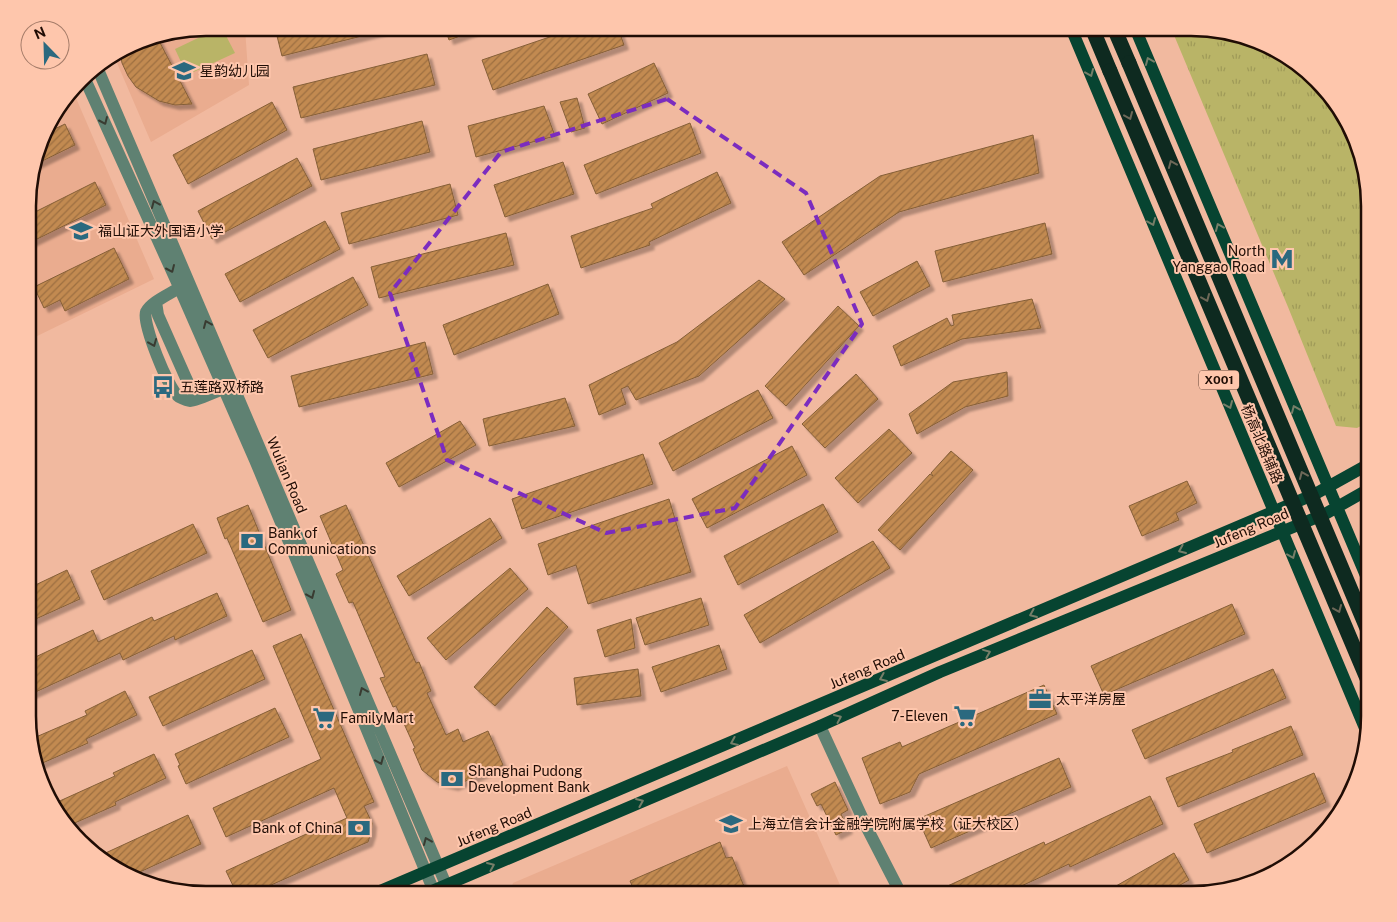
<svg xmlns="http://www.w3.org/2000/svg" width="1397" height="922" font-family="'Public Sans','Noto Sans SC',sans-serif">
<defs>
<pattern id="grass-tufts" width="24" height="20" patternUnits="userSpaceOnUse" patternTransform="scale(1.25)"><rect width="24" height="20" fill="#b9b467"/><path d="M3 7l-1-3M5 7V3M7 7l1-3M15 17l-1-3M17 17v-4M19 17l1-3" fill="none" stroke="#9f9a58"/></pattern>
<pattern id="building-hatch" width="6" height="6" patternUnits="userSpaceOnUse" patternTransform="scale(1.25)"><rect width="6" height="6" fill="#c28a51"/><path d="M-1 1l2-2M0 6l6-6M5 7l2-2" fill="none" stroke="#9d6f41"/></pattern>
<filter id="shadow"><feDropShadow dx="4.5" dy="4.5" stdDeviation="1" flood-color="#0004"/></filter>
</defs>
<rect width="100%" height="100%" fill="#f1b99f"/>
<!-- built -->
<path fill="#eaac8f" d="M206 28H245L249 85 151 142 114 56 138 41Z
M73 91 154 279 29 340V183L46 127Z
M787 766 844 894H509L513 883Z"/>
<!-- grass -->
<path fill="url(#grass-tufts)" d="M1171 28H1191L1248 37 1290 58 1346 117 1369 195V422L1357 428 1336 426 1288 307Z"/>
<!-- pitch -->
<path fill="#b9b467" d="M219 28H222L235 53 187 75 175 49Z"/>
<!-- building -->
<path fill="url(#building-hatch)" stroke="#855f38" filter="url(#shadow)" d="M275 28H381L382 31 282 56Z
M445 28H480V29L449 40Z
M576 28H618L624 45 493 90 482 60Z
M157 37 192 104 175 105 159 101 136 87 128 76 122 63 120 52 138 41Z
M427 54 435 85 301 118 293 87Z
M654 63 668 93 602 124 588 94Z
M577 98 585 128 571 132 560 102Z
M272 102 287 130 188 184 173 155Z
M544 106 555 136 476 157 468 126Z
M422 121 430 152 321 180 313 149Z
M690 123 701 153 596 194 584 165Z
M65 124 75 145 34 165 44 134Z
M1033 135 1039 173 899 212 804 275 782 242 880 176Z
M297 158 312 186 212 239 198 211Z
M563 162 574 194 505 217 494 185Z
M717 172 731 203 649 242 650 245 581 268 571 236 653 208 651 204Z
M95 182 106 205 29 243V215Z
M450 184 458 215 349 244 341 213Z
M325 221 340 249 240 302 225 274Z
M1045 223 1052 254 943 282 935 251Z
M506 233 514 265 379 298 371 267Z
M114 248 129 279 65 311 60 300 44 308 34 287Z
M917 261 930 286 873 316 860 292Z
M353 277 368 305 268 358 253 330Z
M759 280 785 299 699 376 636 400 628 386 621 389 626 404 599 415 589 385 677 342Z
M548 284 559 314 454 355 443 325Z
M1032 299 1041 328 962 339 901 366 893 346 947 318 951 326 954 325 952 315Z
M838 306 859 326 786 406 765 386Z
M425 342 433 374 299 407 291 376Z
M1007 372 1008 396 965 407 917 434 909 414 953 382Z
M856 374 878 399 825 448 802 424Z
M758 390 773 418 673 471 659 443Z
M565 398 575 426 489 446 483 419Z
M460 421 476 445 399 487 386 463Z
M889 429 912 453 858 503 835 478Z
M792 446 807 475 707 528 692 499Z
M951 451 973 470 900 550 878 530 930 474 933 476 931 473Z
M643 454 653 484 522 529 512 499Z
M1187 481 1197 503 1176 513 1179 520 1142 536 1129 506Z
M669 499 691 572 588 604 576 565 548 575 538 544Z
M823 504 838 532 738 585 724 556Z
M248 505 291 610 263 622 227 538 225 539 217 518Z
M346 505 416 663 419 662 431 691 427 693 446 735 458 729 463 742 488 731 503 765 454 786 437 782 422 770 413 749 415 748 396 706 393 707 380 678 385 677 353 602 349 603 336 574 343 570 320 516Z
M490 518 502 538 409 596 397 576Z
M193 524 207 553 104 600 91 571Z
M873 541 890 568 760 643 744 615Z
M510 568 528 589 446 660 427 638Z
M67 570 80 599 29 622V588Z
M217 593 227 616 175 640 174 636 123 660 120 653 29 695V660L93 630 98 642 152 617 154 621Z
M701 598 709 625 645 645 636 618Z
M1232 604 1245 634 1104 695 1091 666Z
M547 607 568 627 495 706 474 687Z
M631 619 635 648 605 657 597 630Z
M301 634 374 802 364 806 372 823 371 833 368 842 356 847 251 894H237L226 871 328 824 329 826 347 818 334 788 226 837 213 808 321 759 273 646Z
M719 645 727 669 661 692 652 667Z
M252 650 265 679 163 726 149 697Z
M638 669 641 696 577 705 574 678Z
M1273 669 1286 698 1145 759 1132 730Z
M1044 685 1057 714 919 774 910 792 880 804 862 758 900 742 902 747Z
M125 691 137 715 86 739 88 743 38 765 29 740 87 715 85 711Z
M275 708 289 737 186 784 178 766 180 765 175 754Z
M1291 726 1303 755 1178 807 1166 778 1233 752 1232 750Z
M154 754 166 778 115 802 116 805 70 825 56 810 53 804 115 776 113 773Z
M1059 758 1071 787 931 848 918 819Z
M1314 773 1326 802 1207 853 1194 824Z
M835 782 848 810 841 814 848 829 836 835 821 804 817 806 811 794Z
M1150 796 1163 824 1070 867 1069 864 1004 894H930L1044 842 1045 845Z
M188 815 201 844 131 876 107 864 99 856Z
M720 842 726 858 732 857 743 884 752 894H730L728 888 714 894H636L630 881Z
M1174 853 1189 880 1164 894H1102Z"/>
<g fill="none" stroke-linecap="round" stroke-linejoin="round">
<!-- minor -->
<path stroke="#5f8172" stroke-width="12" d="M97 67 450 894
M84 77 180 289 255 460 435 894
M186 283C176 292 152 300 146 312 142 323 168 389 179 397 181 398 187 401 190 401 196 401 222 389 230 386
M156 302 158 315 185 376 191 389 200 397
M820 726 867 828 901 894"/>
<!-- major -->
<path stroke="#074431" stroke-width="12" d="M1071 28 1367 733
M1135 28 1369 583
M373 894 1315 494 1369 464
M425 894 820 726 940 672 1325 514 1369 489"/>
<!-- highway -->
<path stroke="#0e2a20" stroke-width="15" d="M1092 28 1110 71
M1114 28 1129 63"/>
<!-- highway-bridge -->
<path stroke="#0e2a20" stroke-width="15" d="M1129 63 1369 633
M1110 71 1369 683"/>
</g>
<!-- one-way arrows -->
<defs><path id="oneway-chevron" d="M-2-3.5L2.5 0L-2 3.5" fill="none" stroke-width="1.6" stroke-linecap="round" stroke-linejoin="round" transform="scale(1.25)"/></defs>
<g stroke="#767e68">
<use href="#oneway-chevron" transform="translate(1149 61) rotate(-113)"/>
<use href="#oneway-chevron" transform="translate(1090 73) rotate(67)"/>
<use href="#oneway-chevron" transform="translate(1152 222) rotate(67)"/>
<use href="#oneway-chevron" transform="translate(1219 227) rotate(-113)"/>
<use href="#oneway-chevron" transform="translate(1229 405) rotate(67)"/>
<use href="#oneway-chevron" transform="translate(1295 409) rotate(-113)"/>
<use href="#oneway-chevron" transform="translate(1182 550) rotate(157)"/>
<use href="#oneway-chevron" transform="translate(1292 555) rotate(67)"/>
<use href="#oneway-chevron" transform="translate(1033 614) rotate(157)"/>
<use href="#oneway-chevron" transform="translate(987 653) rotate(-22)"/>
<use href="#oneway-chevron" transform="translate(883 678) rotate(157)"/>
<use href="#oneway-chevron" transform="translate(838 718) rotate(-24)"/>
<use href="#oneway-chevron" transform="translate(734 742) rotate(157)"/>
<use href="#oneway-chevron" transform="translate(640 802) rotate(-23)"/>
<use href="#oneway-chevron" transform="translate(491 866) rotate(-23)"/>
</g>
<g stroke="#6e6858">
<use href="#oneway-chevron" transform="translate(1129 116) rotate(67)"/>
<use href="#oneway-chevron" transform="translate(1172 164) rotate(-113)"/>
<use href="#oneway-chevron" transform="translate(1206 298) rotate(67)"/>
<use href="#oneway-chevron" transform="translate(1303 475) rotate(-113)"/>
<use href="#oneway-chevron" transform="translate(1338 609) rotate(67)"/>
</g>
<g stroke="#393b31">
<use href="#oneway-chevron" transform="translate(104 121) rotate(66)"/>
<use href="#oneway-chevron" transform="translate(155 204) rotate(-113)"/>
<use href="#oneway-chevron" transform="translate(171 269) rotate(66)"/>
<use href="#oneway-chevron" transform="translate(207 324) rotate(-113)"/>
<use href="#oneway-chevron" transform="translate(153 343) rotate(68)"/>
<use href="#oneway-chevron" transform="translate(311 595) rotate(67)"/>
<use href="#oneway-chevron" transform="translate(363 691) rotate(-113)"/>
<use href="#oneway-chevron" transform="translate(380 761) rotate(67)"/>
<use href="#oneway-chevron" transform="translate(427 841) rotate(-113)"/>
</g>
<!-- marked area -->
<path fill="none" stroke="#7b2cbf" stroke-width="4" stroke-dasharray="10 6" stroke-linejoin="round" d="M667 99 806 193 862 324 735 508 606 533 447 460 390 293 501 152Z"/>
<!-- icons -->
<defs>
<symbol id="school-bare" viewBox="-9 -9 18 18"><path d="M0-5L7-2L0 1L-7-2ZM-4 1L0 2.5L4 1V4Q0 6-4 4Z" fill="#2b697f" stroke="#fec6ac" stroke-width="2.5" paint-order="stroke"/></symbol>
<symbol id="metro-bare" viewBox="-9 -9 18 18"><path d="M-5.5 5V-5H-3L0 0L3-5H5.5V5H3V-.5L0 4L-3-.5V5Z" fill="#2b697f" stroke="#fec6ac" stroke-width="2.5" paint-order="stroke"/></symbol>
<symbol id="bus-bare" viewBox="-9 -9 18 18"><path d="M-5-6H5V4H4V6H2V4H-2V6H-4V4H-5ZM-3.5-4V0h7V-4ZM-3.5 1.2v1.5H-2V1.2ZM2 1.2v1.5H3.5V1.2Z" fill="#2b697f" stroke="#fec6ac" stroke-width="2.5" paint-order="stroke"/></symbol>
<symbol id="bank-bare" viewBox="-9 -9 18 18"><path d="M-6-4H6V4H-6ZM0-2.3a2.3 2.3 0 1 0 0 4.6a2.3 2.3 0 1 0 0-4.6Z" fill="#2b697f" stroke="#fec6ac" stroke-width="2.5" paint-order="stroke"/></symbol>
<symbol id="office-bare" viewBox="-9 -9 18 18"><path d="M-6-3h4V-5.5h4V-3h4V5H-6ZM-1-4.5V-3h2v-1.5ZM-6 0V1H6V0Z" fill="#2b697f" stroke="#fec6ac" stroke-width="2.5" paint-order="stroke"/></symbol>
<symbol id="supermarket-bare" viewBox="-9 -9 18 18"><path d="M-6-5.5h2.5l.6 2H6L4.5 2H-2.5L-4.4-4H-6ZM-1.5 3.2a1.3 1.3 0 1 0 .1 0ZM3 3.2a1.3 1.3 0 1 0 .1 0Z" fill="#2b697f" stroke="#fec6ac" stroke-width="2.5" paint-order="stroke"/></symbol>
</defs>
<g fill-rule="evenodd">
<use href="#school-bare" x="168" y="55" width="32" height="32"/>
<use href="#school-bare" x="65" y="215" width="32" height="32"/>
<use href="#metro-bare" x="1266" y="243" width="32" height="32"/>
<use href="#bus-bare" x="147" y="371" width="32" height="32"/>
<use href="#bank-bare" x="236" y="525" width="32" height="32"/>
<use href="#office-bare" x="1024" y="683" width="32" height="32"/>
<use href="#supermarket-bare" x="949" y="700" width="32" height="32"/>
<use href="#supermarket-bare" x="308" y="702" width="32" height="32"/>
<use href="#bank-bare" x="436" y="763" width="32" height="32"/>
<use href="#school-bare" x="715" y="808" width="32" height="32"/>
<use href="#bank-bare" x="343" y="812" width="32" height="32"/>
</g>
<g text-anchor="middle" stroke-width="4" stroke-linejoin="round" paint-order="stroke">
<!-- shield labels -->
<rect fill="#fec6ac" stroke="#634437" stroke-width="1" x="1199" y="370.5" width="40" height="19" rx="4"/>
<g font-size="12" font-weight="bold" fill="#200d05">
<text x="1219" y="384">X001</text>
</g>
<!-- poi labels -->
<g font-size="14" fill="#200d05" stroke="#fec6ac" text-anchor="start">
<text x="200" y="76">星韵幼儿园</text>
<text x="98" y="236">福山证大外国语小学</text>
<text x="1265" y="256" text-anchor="end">North<tspan x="1265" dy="16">Yanggao Road</tspan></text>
<text x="180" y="392">五莲路双桥路</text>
<text x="268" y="538">Bank of<tspan x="268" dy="16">Communications</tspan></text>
<text x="1056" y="704">太平洋房屋</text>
<text x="948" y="721" text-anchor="end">7-Eleven</text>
<text x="340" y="723">FamilyMart</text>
<text x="468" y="776">Shanghai Pudong<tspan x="468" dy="16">Development Bank</tspan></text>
<text x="748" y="829">上海立信会计金融学院附属学校（证大校区）</text>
<text x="342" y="833" text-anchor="end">Bank of China</text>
</g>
<!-- street labels -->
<g font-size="14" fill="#200d05" stroke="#fec6ac">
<text transform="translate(1262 444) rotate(67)" y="5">杨高北路辅路</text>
<text transform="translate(287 475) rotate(67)" y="5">Wulian Road</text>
<text transform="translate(1251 528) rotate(-23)" y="5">Jufeng Road</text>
<text transform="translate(867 669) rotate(-23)" y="5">Jufeng Road</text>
<text transform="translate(494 827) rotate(-23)" y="5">Jufeng Road</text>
</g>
</g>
<!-- crop -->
<path d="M0 0H1397V922H0ZM206 36H1191A170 170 0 0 1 1361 206V716A170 170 0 0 1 1191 886H206A170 170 0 0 1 36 716V206A170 170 0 0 1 206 36Z" fill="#fec6ac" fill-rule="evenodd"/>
<path fill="none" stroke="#200d05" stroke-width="2.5" d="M206 36H1191A170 170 0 0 1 1361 206V716A170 170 0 0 1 1191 886H206A170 170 0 0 1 36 716V206A170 170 0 0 1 206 36Z"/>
<!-- north arrow -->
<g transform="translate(45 45) rotate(337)"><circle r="24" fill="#fec6ac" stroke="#a57c69"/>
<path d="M0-4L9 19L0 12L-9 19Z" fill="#2b697f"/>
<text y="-8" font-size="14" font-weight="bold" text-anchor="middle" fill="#200d05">N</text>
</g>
</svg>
